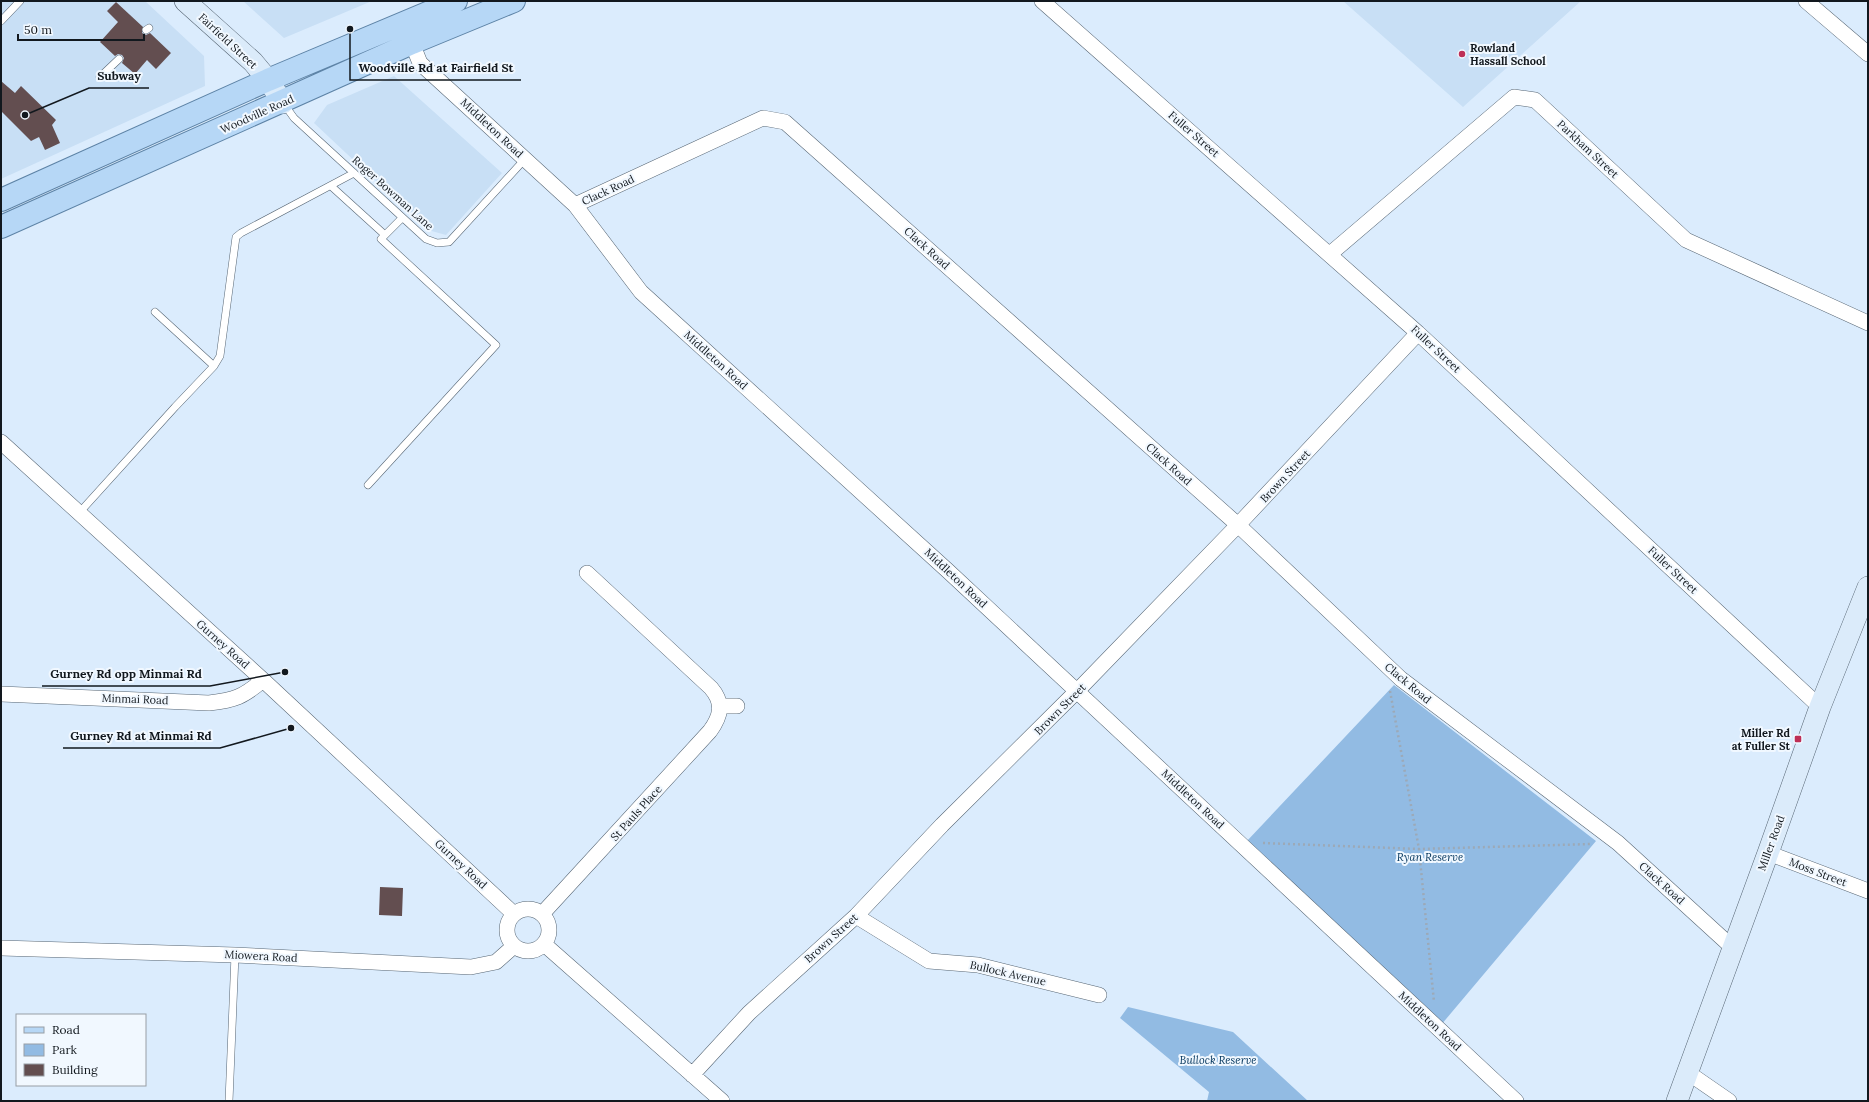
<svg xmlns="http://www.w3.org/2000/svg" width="1869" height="1102" font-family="Lora,serif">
<rect width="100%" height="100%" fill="#dbecfd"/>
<!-- built -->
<path fill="#c8dff5" d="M1 1H145L204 56 205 86 1 179Z
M243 1H372L284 38Z
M1343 1H1581L1463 107Z
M394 76 502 173 446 235 428 230 314 123 327 105Z"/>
<!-- green -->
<path fill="#92bbe3" d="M1394 685 1596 841 1441 1025 1246 842Z
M1128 1007 1233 1032 1308 1101H1207L1209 1092 1120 1018Z"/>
<!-- building -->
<path fill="#634e50" d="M116 2 143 27 142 33 146 35 150 33 171 53 156 69 147 60 135 74 122 63 124 58 122 55 118 54 115 56 100 42 118 22 107 11Z
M1 81 15 93 21 86 56 120 52 125 60 143 45 150 39 137 31 141 1 111Z
M380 887 403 888 402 916 379 915Z"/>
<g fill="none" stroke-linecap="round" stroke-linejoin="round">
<defs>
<path id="lane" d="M1 21 20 1
M146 30 149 28
M100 77 119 59
M284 104 294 118 426 239 437 243 449 242 525 159
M331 186 385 235
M155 312 214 366
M368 485 496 345 381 239 402 218
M79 513 175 407 214 366 220 356 236 237 241 233 354 173
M229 1101 235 955"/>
<path id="street" d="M1042 1 1418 333 1820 707
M1806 1 1868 54
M412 43 420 63 575 205 641 292 948 571 1516 1101
M575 205 763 118 785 122 1238 525 1401 679 1618 843 1733 948
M1330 254 1514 97 1535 100 1686 240 1868 323
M1 442 263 680 514 914
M1 694 209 703C235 700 243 697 263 680
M720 706H737
M1768 853 1868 891
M507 930a21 21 0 1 1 42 0a21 21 0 1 1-42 0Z
M542 914 710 731C721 716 724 703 711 688L587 573
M856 916 929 961 978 965 1099 995
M544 944 722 1101
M1 948 235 955 471 967 496 962 514 946
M1687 1072 1729 1101
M692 1075 749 1013 856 916 942 825 1083 685 1238 525 1418 333"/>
<path id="secondary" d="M185 1 253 62 268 80 283 103
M1677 1101 1768 853 1820 707 1868 587"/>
<path id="primary" d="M1 200 268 80 456 1
M1 227 412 43 514 1"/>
</defs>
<!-- lane casing -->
<use href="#lane" stroke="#576674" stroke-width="8"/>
<!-- street casing -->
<use href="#street" stroke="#576674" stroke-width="16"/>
<!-- secondary casing -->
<use href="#secondary" stroke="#576674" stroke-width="22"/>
<!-- primary casing -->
<use href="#primary" stroke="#5d83a6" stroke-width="24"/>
<!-- path -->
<path stroke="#9ca9b7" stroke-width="2.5" stroke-dasharray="2 3" stroke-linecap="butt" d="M1390 691 1419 849 1434 1002
M1263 843 1419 849 1592 844"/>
<!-- lane -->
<use href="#lane" stroke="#fff" stroke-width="7"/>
<!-- street -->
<use href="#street" stroke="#fff" stroke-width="15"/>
<!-- secondary -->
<use href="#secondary" stroke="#dbebfa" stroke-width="21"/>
<!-- primary -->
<use href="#primary" stroke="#b6d7f6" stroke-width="22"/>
</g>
<!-- markers -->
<g fill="#be2f56" stroke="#f1f8ff" stroke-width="1.5">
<circle cx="1462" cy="54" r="4"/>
<rect x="1794" y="735" width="8" height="8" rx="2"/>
</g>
<g text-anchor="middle" stroke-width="4" stroke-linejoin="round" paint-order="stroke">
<!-- street labels -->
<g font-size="11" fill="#12181e" stroke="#f1f8ff">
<text transform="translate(228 41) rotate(43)" y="4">Fairfield Street</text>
<text transform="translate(257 114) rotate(-24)" y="4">Woodville Road</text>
<text transform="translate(492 128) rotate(43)" y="4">Middleton Road</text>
<text transform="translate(1194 134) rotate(41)" y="4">Fuller Street</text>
<text transform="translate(1588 149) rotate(43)" y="4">Parkham Street</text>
<text transform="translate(608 190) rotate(-25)" y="4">Clack Road</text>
<text transform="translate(393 193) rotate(42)" y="4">Roger Bowman Lane</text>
<text transform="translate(927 248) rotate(42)" y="4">Clack Road</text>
<text transform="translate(1436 349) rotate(43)" y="4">Fuller Street</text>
<text transform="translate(716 360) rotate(42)" y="4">Middleton Road</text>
<text transform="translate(1169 464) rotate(42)" y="4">Clack Road</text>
<text transform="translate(1285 476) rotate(-47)" y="4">Brown Street</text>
<text transform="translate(1673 570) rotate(43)" y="4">Fuller Street</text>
<text transform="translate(956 578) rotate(43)" y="4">Middleton Road</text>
<text transform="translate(223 644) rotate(42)" y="4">Gurney Road</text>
<text transform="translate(1408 683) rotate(40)" y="4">Clack Road</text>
<text transform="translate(135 699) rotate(2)" y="4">Minmai Road</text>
<text transform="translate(1060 709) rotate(-45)" y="4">Brown Street</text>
<text transform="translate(1193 799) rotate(43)" y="4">Middleton Road</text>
<text transform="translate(636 813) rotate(-48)" y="4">St Pauls Place</text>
<text transform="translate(1771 843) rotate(-70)" y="4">Miller Road</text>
<text transform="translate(461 864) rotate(43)" y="4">Gurney Road</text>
<text transform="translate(1818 872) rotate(21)" y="4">Moss Street</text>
<text transform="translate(1662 883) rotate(42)" y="4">Clack Road</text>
<text transform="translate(831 938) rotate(-42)" y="4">Brown Street</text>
<text transform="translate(261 956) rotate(3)" y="4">Miowera Road</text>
<text transform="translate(1008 973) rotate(13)" y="4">Bullock Avenue</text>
<text transform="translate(1430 1021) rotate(43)" y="4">Middleton Road</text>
</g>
<!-- poi labels -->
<g font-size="11" font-weight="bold" fill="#12181e" stroke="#f1f8ff" text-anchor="start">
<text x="1470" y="52">Rowland<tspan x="1470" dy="13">Hassall School</tspan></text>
<text x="1790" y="737" text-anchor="end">Miller Rd<tspan x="1790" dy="13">at Fuller St</tspan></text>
</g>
<!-- park labels -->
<g font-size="11" font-style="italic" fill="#00335b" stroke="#f1f8ff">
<text x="1430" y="861">Ryan Reserve</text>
<text x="1218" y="1064">Bullock Reserve</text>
</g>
</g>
<!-- callouts -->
<path fill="none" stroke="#12181e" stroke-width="1.5" d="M350 29L350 80H521M25 115L89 88H149M285 672L210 686H42M291 728L220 748H63"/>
<g fill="#12181e" stroke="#f1f8ff" stroke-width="1.5">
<circle cx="350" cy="29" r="4"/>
<circle cx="25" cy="115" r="4"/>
<circle cx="285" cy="672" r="4"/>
<circle cx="291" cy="728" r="4"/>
</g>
<g font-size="12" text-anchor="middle" font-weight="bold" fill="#12181e" stroke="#f1f8ff" stroke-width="4" stroke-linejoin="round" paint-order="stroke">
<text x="436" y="72">Woodville Rd at Fairfield St</text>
<text x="119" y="80">Subway</text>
<text x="126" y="678">Gurney Rd opp Minmai Rd</text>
<text x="141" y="740">Gurney Rd at Minmai Rd</text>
</g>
<!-- border -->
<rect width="1869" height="1102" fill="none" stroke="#12181e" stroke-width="4"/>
<!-- legend -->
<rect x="16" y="1014" width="130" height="72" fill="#f1f8ff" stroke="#989ea5"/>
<rect x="24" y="1027" width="20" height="6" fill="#b6d7f6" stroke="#989ea5"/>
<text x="52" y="1034" font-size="12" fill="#12181e">Road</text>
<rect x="24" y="1044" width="20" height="12" fill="#92bbe3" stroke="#989ea5"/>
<text x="52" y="1054" font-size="12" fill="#12181e">Park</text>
<rect x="24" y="1064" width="20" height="12" fill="#634e50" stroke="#989ea5"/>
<text x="52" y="1074" font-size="12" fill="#12181e">Building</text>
<!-- scale -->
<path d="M18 34v6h126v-6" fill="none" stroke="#12181e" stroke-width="2"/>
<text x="24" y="34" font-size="12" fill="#12181e" stroke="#f1f8ff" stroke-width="3" paint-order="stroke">50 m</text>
</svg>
